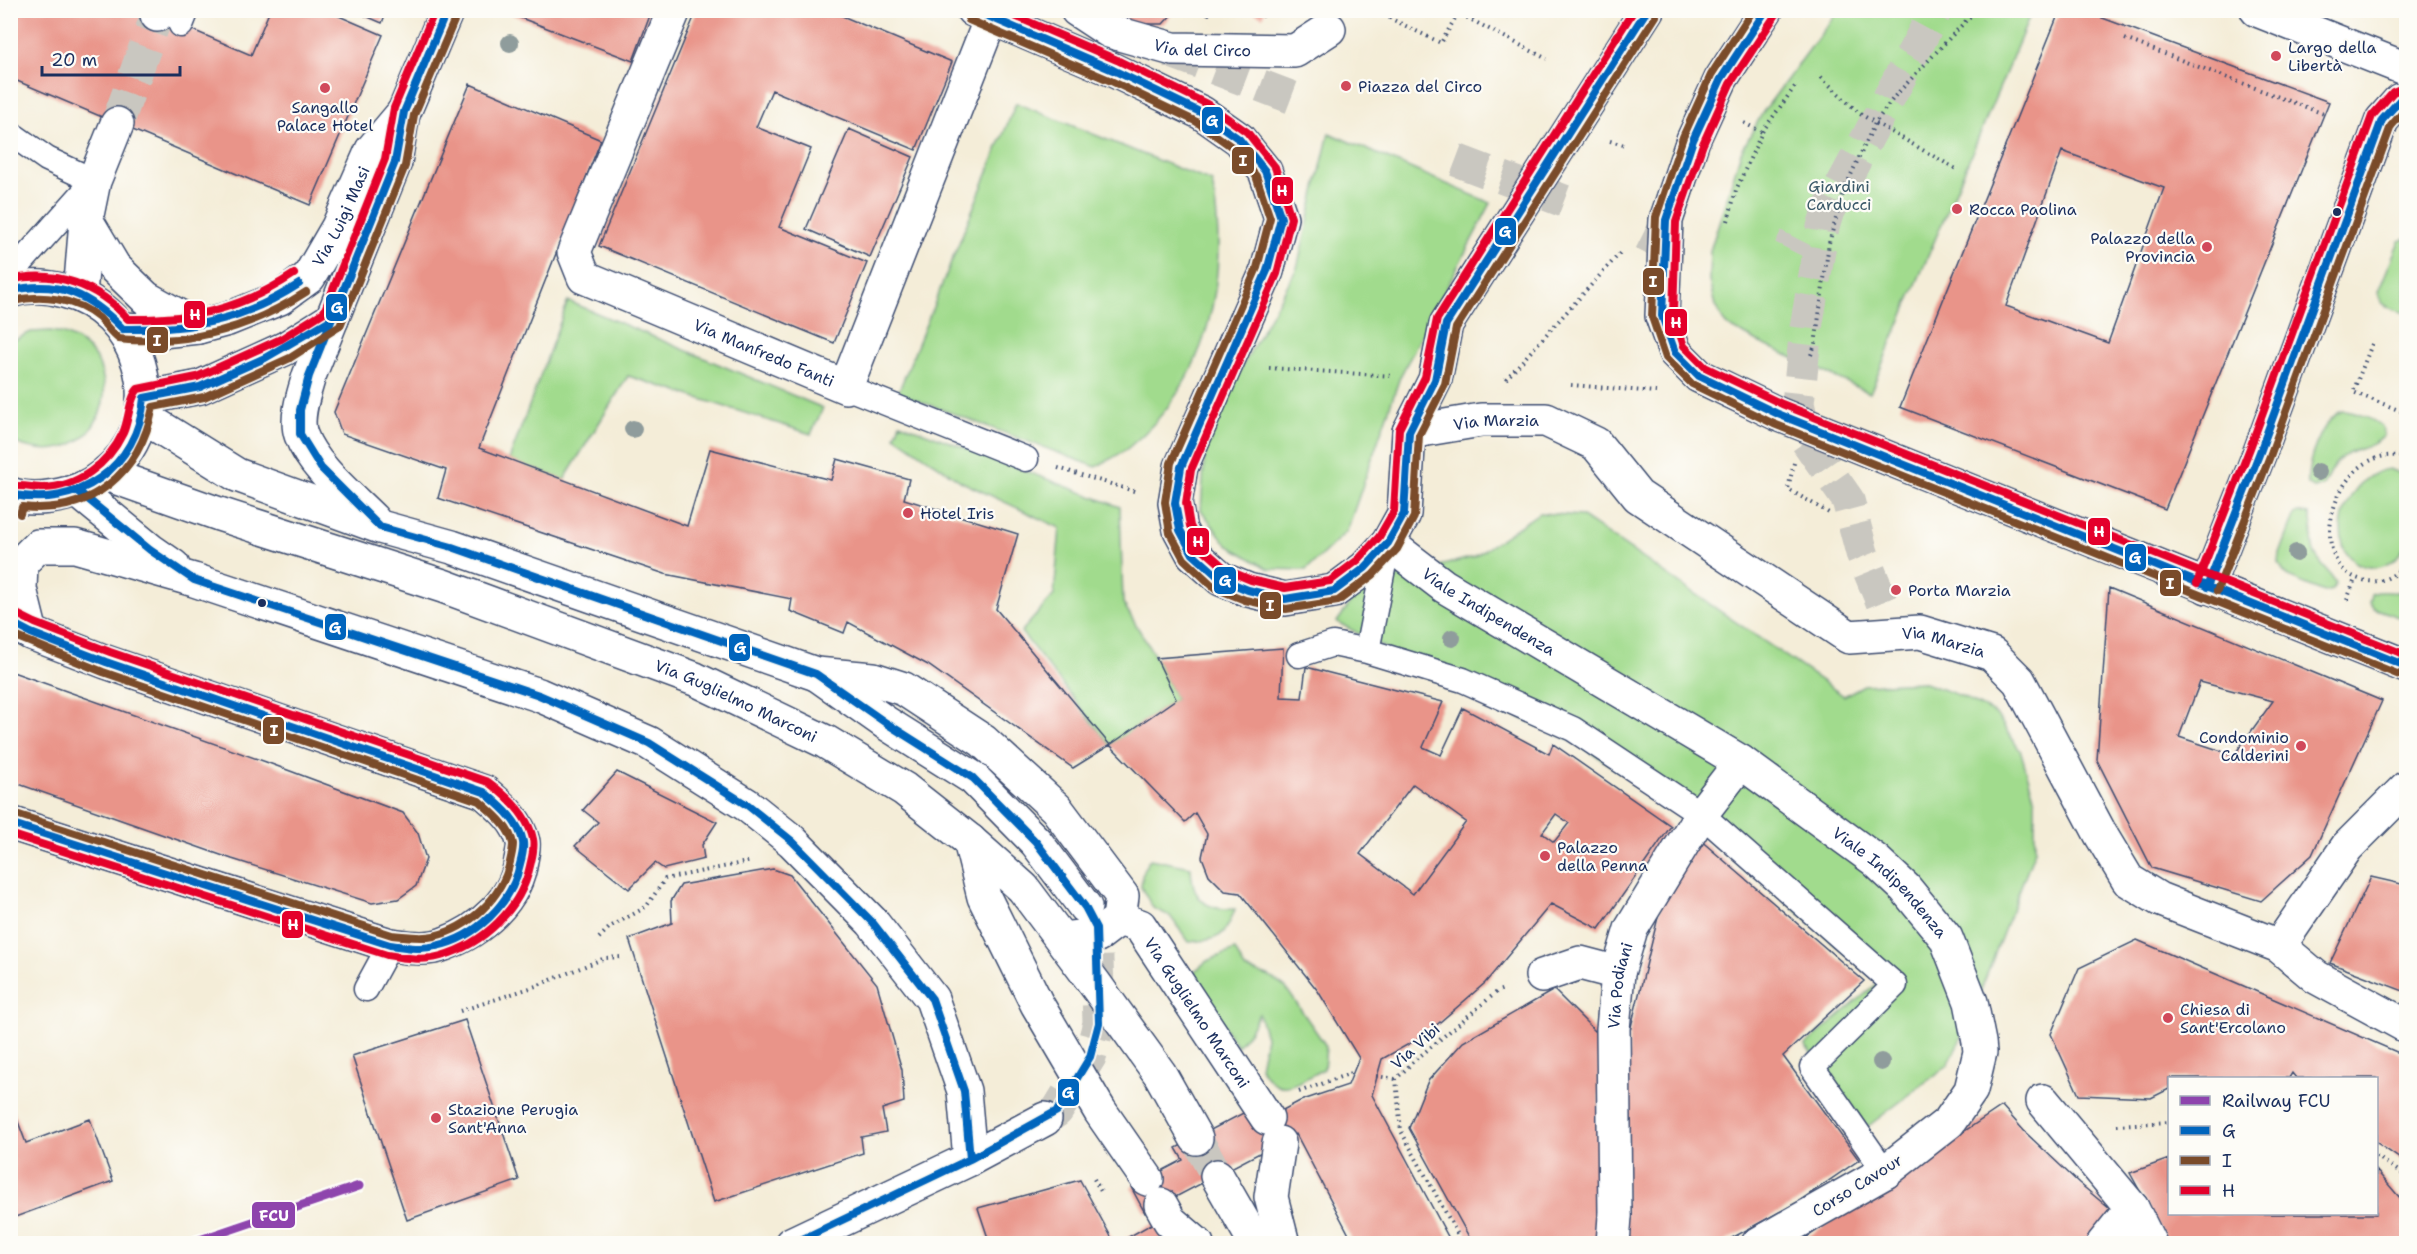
<svg xmlns="http://www.w3.org/2000/svg" width="2417" height="1254" font-family="'Shantell Sans',sans-serif">
<rect width="100%" height="100%" fill="#fdfcf7"/>
<filter id="ink" filterUnits="userSpaceOnUse"><feTurbulence type="fractalNoise" baseFrequency=".0167" numOctaves="2"/><feDisplacementMap in="SourceGraphic" scale="12" xChannelSelector="R" yChannelSelector="G"/><feConvolveMatrix kernelMatrix="1 2 1 2 8 2 1 2 1" color-interpolation-filters="sRGB"/></filter>
<filter id="wash" filterUnits="userSpaceOnUse"><feTurbulence type="fractalNoise" baseFrequency=".008" numOctaves="4" result="noise"/><feDisplacementMap in="SourceGraphic" scale="24" xChannelSelector="R" yChannelSelector="G"/><feGaussianBlur stdDeviation="1.35" result="paint"/><feColorMatrix in="noise" values="0 0 0 0 0 0 0 0 0 0 0 0 0 0 0 0 0 1.4 0 .05"/><feComposite in="paint" operator="in"/></filter>
<g filter="url(#wash)">
<rect width="100%" height="100%" fill="#f4edd8"/>
<!-- green -->
<path fill="#a1db8d" stroke="#5e8576" stroke-width="1.5" d="M1838 11H2032L1870 393 1758 342 1726 325 1715 306 1709 281 1710 251 1741 152 1763 112Z
M1016 103 1212 182C1230 281 1209 382 1128 448 1118 456 1106 461 1096 467L898 393Z
M1329 133 1491 203 1400 377 1347 531 1306 570 1269 569 1227 545 1201 510 1205 451 1242 367 1297 268Z
M2406 238V313C2393 309 2380 308 2378 292L2399 241Z
M568 301 823 408 811 434 628 376 564 480 509 460Z
M51 331C57 332 64 333 69 336 136 364 102 482 11 441L10 342 31 332Z
M2342 411C2355 411 2372 419 2382 426L2384 436C2371 450 2350 448 2338 461 2331 468 2327 479 2323 486L2315 489 2308 484C2307 461 2321 421 2342 411Z
M900 423 1120 507 1123 603 1156 658 1176 699 1110 745 1021 632 1054 595 1060 528 962 482 895 436Z
M2389 469 2406 476V545C2402 551 2397 558 2391 562 2375 573 2351 566 2344 548 2333 516 2356 473 2389 469Z
M1539 513 1581 516 1844 696 1864 685 1922 682 1961 696 1996 714 2021 752 2035 801V850L1967 1026 1948 1065 1867 1127 1805 1045 1879 982 1690 818 1580 745 1475 697 1337 622 1362 586 1474 557Z
M2301 513 2309 514C2315 525 2310 540 2314 552 2319 565 2330 571 2336 583L2332 590 2324 592 2288 577 2283 571 2279 563 2280 554 2295 514Z
M2406 590V620L2374 608 2369 603 2371 594C2382 588 2395 596 2406 590Z
M1150 859 1191 867C1192 898 1204 911 1235 909 1224 939 1220 939 1189 942L1170 916 1153 908 1141 887 1143 870Z
M1235 950 1245 969 1268 976 1286 988 1326 1046 1324 1069C1296 1082 1280 1101 1260 1067L1266 1037 1259 1014 1249 1032 1237 1046 1190 975 1207 961Z"/>
<g id="blocks">
<!-- building -->
<path fill="#e99489" fill-rule="evenodd" d="M10 10H146L251 55 270 10H325L383 35 310 205 10 78Z
M352 10H387L382 23Z
M500 10H652L633 61Z
M697 10H828L952 62 916 150 772 90 756 127 811 149 779 227 867 263 834 343 599 246Z
M1091 10H1176L1163 24H1106Z
M1198 10H1213L1209 15Z
M1249 10H1265L1263 17Z
M2060 10H2081L2329 102 2165 509 1900 407ZM2062 151 2164 188 2108 343 2006 306Z
M470 84 601 140 479 448 687 526 710 449 831 480 837 459 909 479 904 499 1018 534 996 609 1110 745 1073 768 928 665 848 622 844 633 790 611 792 599 665 574 438 498 446 470 342 434 334 412Z
M849 129 913 157 870 257 806 229Z
M2109 588 2382 701 2312 855 2261 901 2152 868 2097 760ZM2200 682 2273 701 2234 755 2179 737Z
M1283 648 1281 697 1302 698 1306 667 1443 702 1423 747 1441 755 1463 708 1549 754 1553 744 1671 826 1599 929 1551 904 1485 983 1425 1035 1382 1059 1372 1095 1452 1244H1354L1296 1134 1145 1213 1131 1187 1183 1160 1176 1148 1249 1110 1256 1124 1300 1101 1348 1085 1359 1058 1318 991 1240 893 1225 891 1209 875 1202 857 1207 834 1195 813 1185 822 1110 745 1176 699 1156 658ZM1413 784 1466 822 1413 894 1360 854ZM1556 814 1569 823 1554 842 1542 833Z
M10 671 266 762 403 813 418 833 426 859 416 886 398 899 372 903 232 859 10 781Z
M617 772 717 822 702 845 704 859 664 869 655 863 629 889 575 846 598 822 583 810Z
M1699 839 1864 981 1783 1056 1859 1160 1796 1203 1721 1244H1624L1629 1035 1662 901Z
M773 869 790 875 877 984 902 1070 904 1102 882 1109 886 1132 861 1137 863 1153 714 1202 629 939 672 923 671 901 681 885Z
M2371 877 2406 885V992L2330 963Z
M2137 940 2406 1056V1163L2376 1142V1078H2296L2292 1073 2289 1078H2169V1089L2151 1098 2079 1095 2051 1034 2079 968Z
M1554 990 1599 1035 1600 1244H1473L1409 1128 1428 1081 1463 1042Z
M465 1020 519 1180 407 1220 352 1056Z
M11 1103 26 1143 90 1119 113 1181 10 1219Z
M2002 1106 2026 1133 2079 1183 2117 1215 2094 1244H1797Z
M2169 1159V1214H2376V1170L2406 1205V1244H2169L2130 1173Z
M1080 1180 1115 1244H990L978 1208Z
M1155 1222 1165 1244H1116Z"/>
</g>
</g>
<g filter="url(#ink)">
<use href="#blocks" fill-opacity="0" stroke="#3c4c70" stroke-width="1.5"/>
<g fill="none" stroke-linecap="round" stroke-linejoin="round">
<!-- pedestrian-tunnel -->
<path stroke="#c9c7c0" stroke-width="33" stroke-dasharray="33 16" stroke-linecap="butt" d="M1169 51 1296 99
M1456 160 1564 201
M1643 234 1683 254
M1790 250 1796 238
M1882 602 1862 553 1848 500 1806 440 1798 403 1806 328 1823 227 1828 211 1936 10"/>
<!-- tertiary-tunnel -->
<path stroke="#c9c7c0" stroke-width="33" stroke-dasharray="33 16" stroke-linecap="butt" d="M117 124 157 15
M1045 1119 1057 1111 1090 1057 1099 1023 1096 928 1086 910
M1196 1138 1217 1176"/>
<defs>
<path id="service" d="M181 25 187 10
M10 133 47 159 94 181 10 275
M846 387 1026 459
M1388 543 1367 651 1463 680 1573 729 1701 814 1895 985 1812 1067 1885 1172
M1299 655 1333 644 1367 651
M366 989 390 945"/>
<g id="pedestrian">
<path id="s1" d="M1077 10 1109 31 1173 49 1295 51 1329 29"/>
<path d="M1542 976 1580 963 1618 973"/>
<path d="M2043 1101 2132 1208"/>
<path d="M1613 1244 1615 1216"/>
<path d="M1758 1244 1885 1172"/>
</g>
<g id="minor">
<path id="s2" d="M674 10 574 252 584 277 846 387 991 18"/>
<path d="M2257 10 2406 69"/>
<path id="s3" d="M1409 432 1481 420H1546L1596 444 1638 496 1849 637 1920 632 1992 654 2019 681 2101 835 2128 880 2159 899 2279 946 2316 977 2406 1026"/>
<path id="s4" d="M1388 543 1444 586 1741 762 1875 860 1905 888 1946 938 1971 1002 1979 1042 1980 1052 1971 1090 1949 1122 1885 1172"/>
<path d="M2207 587 2260 452 2382 120 2400 100 2406 98"/>
<path d="M2279 946 2347 847 2406 788"/>
<path id="s5" d="M1615 1216 1613 1029 1618 973 1631 929 1701 814 1741 762"/>
<path d="M2103 1244 2132 1208 2150 1244"/>
</g>
<g id="tertiary">
<path d="M973 10 1113 70 1202 113 1239 139 1265 171 1281 218 1267 271 1181 467 1175 503 1180 530 1193 554 1221 579 1248 590 1285 599 1334 591 1365 568 1388 543 1404 514 1409 432 1435 380 1446 324 1647 10"/>
<path d="M1766 10 1721 79 1693 140 1666 220 1662 316 1675 352 1699 376 1778 414 2406 666"/>
<path d="M157 15 159 10"/>
<path d="M86 220 114 267 146 298 198 327"/>
<path d="M10 291C28 285 47 286 64 291 140 310 170 408 115 465 102 478 87 489 69 493 50 498 29 501 10 494"/>
<path d="M80 295 86 220 94 181 117 124"/>
<path id="s6" d="M123 329 162 331 198 327 228 319 280 298 309 277 338 227 372 150 404 112 447 10"/>
<path d="M144 398 200 387 286 348 332 319"/>
<path d="M142 416 237 475 380 527 452 547 816 674 873 679 904 689 983 741 1056 808 1122 896 1119 919 1098 935 1062 939"/>
<path id="s7" d="M106 474 219 514 443 586 695 679 826 742 904 789 970 841 1023 888 1095 984 1160 1074 1196 1138"/>
<path d="M78 491 150 550 173 566"/>
<path d="M373 520C350 497 312 466 301 435 295 418 304 393 309 376L395 162 403 113"/>
<path d="M31 633 20 589 21 563 38 546H75L194 580 539 695 649 743 747 805 792 841 872 922 932 999 964 1091 970 1159"/>
<path d="M818 675 886 723 973 778 1036 842 1085 907"/>
<path d="M10 823 390 945C407 947 427 951 444 944 480 931 517 899 521 860 522 855 524 847 523 842 518 820 500 806 484 792L106 662 31 633 11 623"/>
<path d="M970 841 984 897 1037 1004 1100 1111 1147 1179"/>
<path id="s8" d="M1119 919 1140 926 1267 1118"/>
<path d="M1279 1143 1271 1197 1283 1244"/>
<path d="M1217 1176 1256 1244"/>
<path d="M1161 1205 1170 1221 1197 1244"/>
<path d="M791 1244 970 1159 1045 1119"/>
</g>
</defs>
<!-- service casing -->
<use href="#service" stroke="#3c4c70" stroke-width="27"/>
<!-- pedestrian casing -->
<use href="#pedestrian" stroke="#3c4c70" stroke-width="36"/>
<!-- minor casing -->
<use href="#minor" stroke="#3c4c70" stroke-width="36"/>
<!-- tertiary casing -->
<use href="#tertiary" stroke="#3c4c70" stroke-width="36"/>
<!-- path -->
<path stroke="#3c4c70" stroke-width="4" stroke-dasharray="1.5 4.5" stroke-linecap="butt" d="M1373 10 1441 43 1458 13 1547 59
M2125 39 2324 114
M1821 77 1860 114 1956 169
M1744 123 1762 132
M1610 141 1624 145
M1728 221 1736 190 1762 132 1796 85
M2372 344 2353 392 2406 413
M1811 355 1815 345 1829 243 1844 190 1875 123 1895 96 1976 10
M1269 368 1393 376
M1506 379 1621 252
M1571 385 1656 392
M2406 458C2338 437 2298 565 2363 580 2381 585 2395 576 2406 563
M1794 463 1788 489 1829 513
M1058 468 1137 492
M2347 600 2355 579
M599 938 610 927 646 907 665 879 752 861
M460 1011 536 986 605 958 622 957
M1376 1076 1396 1079
M1299 1092 1354 1072
M2117 1125 2170 1122
M2376 1156 2406 1176
M1094 1179 1102 1193
M1463 1244 1401 1131 1396 1079 1413 1062 1498 991 1504 989"/>
<!-- service -->
<use href="#service" stroke="#fff" stroke-width="24"/>
<!-- pedestrian -->
<use href="#pedestrian" stroke="#fff" stroke-width="33"/>
<!-- minor -->
<use href="#minor" stroke="#fff" stroke-width="33"/>
<!-- tertiary -->
<use href="#tertiary" stroke="#fff" stroke-width="33"/>
<defs>
<path id="bus-1" d="M447 10 404 112 395 162 309 376 300 410V434L321 468 380 527 452 547 816 674 886 723 973 778 1036 842 1085 907 1096 928 1099 1023 1090 1057 1057 1111 970 1159 792 1244
M974 10 1113 70 1202 113 1239 139 1265 171 1281 218 1267 271 1181 467 1175 503 1180 530 1193 554 1221 579 1248 590 1285 599 1334 591 1365 568 1388 543 1404 514 1409 432 1435 380 1446 324 1647 10
M1766 10 1721 79 1693 140 1666 220 1662 316 1675 352 1699 376 1778 414 2406 666
M10 291C59 279 90 295 123 329
M123 329C191 330 242 321 299 284
M78 491 150 550 194 580 539 695 649 743 747 805 792 841 872 922 932 999 964 1091 970 1159
M10 494C78 510 138 467 144 398L200 387 265 358 332 319 339 302
M2207 587 2260 452 2382 120 2400 100 2406 98
M10 622 31 633 106 662 484 792C499 805 519 820 523 842 524 849 522 857 520 864 512 904 475 938 436 946 421 950 405 947 390 945L10 823"/>
<path id="bus-2" d="M1753 10 1711 75 1683 137 1656 217 1652 317 1666 358 1692 384 1774 424 2402 676
M969 20 1109 80 1197 122 1232 147 1256 176 1270 218 1257 268 1171 463 1165 502 1170 533 1184 559 1215 588 1245 600 1286 609 1338 601 1373 575 1397 549 1414 517 1419 435 1445 384 1456 328 1656 16
M13 301C41 294 75 298 99 318 106 325 111 333 119 339 132 341 147 340 161 340 215 338 261 321 306 292
M20 514 22 507C91 515 140 473 153 407L204 397 290 358 340 326 405 166 414 115 457 14
M2217 591 2270 456 2391 126 2406 109
M10 634 103 672 479 801C491 812 510 826 513 844 513 850 511 857 510 862 502 898 469 928 434 936 420 939 406 936 392 935L13 813"/>
<path id="bus-3" d="M1001 10 1117 60 1207 104 1247 132 1275 167 1291 218 1277 274 1191 470 1186 503 1190 526 1201 547 1227 570 1251 580 1285 588 1330 581 1358 560 1379 537 1394 511 1399 429 1425 377 1437 319 1634 10
M1775 16 1730 84 1703 144 1676 222 1673 314 1684 346 1705 367 1782 404 2406 655
M10 280C55 269 98 285 128 319 192 320 240 310 294 274
M10 487C21 484 32 488 43 488 78 487 108 464 123 433 129 420 129 399 138 389L197 377 281 339 324 312 385 159 394 108 435 10
M2197 583 2250 448 2372 116 2393 92 2403 88
M10 834 387 955C404 958 424 961 441 956 483 944 521 909 530 866 532 857 535 848 533 839 528 815 507 796 488 782L110 652 35 623 15 613"/>
</defs>
<!-- bus-1 casing -->
<use href="#bus-1" stroke="#fdfcf7" stroke-width="12"/>
<!-- bus-2 casing -->
<use href="#bus-2" stroke="#fdfcf7" stroke-width="12"/>
<!-- bus-3 casing -->
<use href="#bus-3" stroke="#fdfcf7" stroke-width="12"/>
<!-- bus-1 -->
<use href="#bus-1" stroke="#0065bd" stroke-width="8"/>
<!-- bus-2 -->
<use href="#bus-2" stroke="#7a4b2a" stroke-width="8"/>
<!-- bus-3 -->
<use href="#bus-3" stroke="#e4002b" stroke-width="8"/>
<defs>
<path id="rail-1" d="M188 1244 359 1186"/>
</defs>
<!-- rail-1 casing -->
<use href="#rail-1" stroke="#fdfcf7" stroke-width="14"/>
<!-- rail-1 -->
<use href="#rail-1" stroke="#8e44ad" stroke-width="9"/>
</g>
<!-- trees -->
<g fill="#8f9c9c">
<circle cx="510" cy="43" r="9"/>
<circle cx="633" cy="429" r="9"/>
<circle cx="2318" cy="472" r="9"/>
<circle cx="2296" cy="553" r="9"/>
<circle cx="1452" cy="638" r="9"/>
<circle cx="1881" cy="1062" r="9"/>
</g>
</g>
<!-- markers -->
<g fill="#d1495b" stroke="#fdfcf7" stroke-width="2">
<circle cx="2276" cy="56" r="6"/>
<circle cx="1346" cy="86" r="6"/>
<circle cx="325" cy="88" r="6"/>
<circle cx="1957" cy="209" r="6"/>
<circle cx="2207" cy="247" r="6"/>
<circle cx="908" cy="513" r="6"/>
<circle cx="1896" cy="590" r="6"/>
<circle cx="2301" cy="746" r="6"/>
<circle cx="1545" cy="856" r="6"/>
<circle cx="2168" cy="1018" r="6"/>
<circle cx="436" cy="1118" r="6"/>
</g>
<g fill="#1b2f5e" stroke="#fdfcf7" stroke-width="2">
<circle cx="2337" cy="212" r="5"/>
<circle cx="262" cy="603" r="5"/>
</g>
<g text-anchor="middle" stroke-width="4.5" stroke-linejoin="round" paint-order="stroke">
<!-- street labels -->
<g font-size="16" fill="#1b2f5e" stroke="#fdfcf7">
<text dy="6" stroke="none"><textPath href="#s1" startOffset="134">Via del Circo</textPath></text>
<text dy="6" stroke="none"><textPath href="#s6" startOffset="267">Via Luigi Masi</textPath></text>
<text dy="6" stroke="none"><textPath href="#s2" startOffset="484">Via Manfredo Fanti</textPath></text>
<text dy="6" stroke="none"><textPath href="#s3" startOffset="88">Via Marzia</textPath></text>
<text dy="6" stroke="none"><textPath href="#s4" startOffset="122">Viale Indipendenza</textPath></text>
<text dy="6" stroke="none"><textPath href="#s3" startOffset="610">Via Marzia</textPath></text>
<text dy="6" stroke="none"><textPath href="#s7" startOffset="670">Via Guglielmo Marconi</textPath></text>
<text dy="6" stroke="none"><textPath href="#s4" startOffset="608">Viale Indipendenza</textPath></text>
<text dy="6" stroke="none"><textPath href="#s5" startOffset="231">Via Podiani</textPath></text>
<text dy="6" stroke="none"><textPath href="#s8" startOffset="126">Via Guglielmo Marconi</textPath></text>
<text transform="translate(1415 1046) rotate(-42)" y="6">Via Vibi</text>
<text transform="translate(1857 1185) rotate(-32)" y="6">Corso Cavour</text>
</g>
<!-- poi labels -->
<g font-size="16" fill="#1b2f5e" stroke="#fdfcf7" text-anchor="start">
<text x="2288" y="53">Largo della<tspan x="2288" dy="18">Libertà</tspan></text>
<text x="1358" y="92">Piazza del Circo</text>
<text x="325" y="113" text-anchor="middle">Sangallo<tspan x="325" dy="18">Palace Hotel</tspan></text>
<text x="1969" y="215">Rocca Paolina</text>
<text x="2195" y="244" text-anchor="end">Palazzo della<tspan x="2195" dy="18">Provincia</tspan></text>
<text x="920" y="519">Hotel Iris</text>
<text x="1908" y="596">Porta Marzia</text>
<text x="2289" y="743" text-anchor="end">Condominio<tspan x="2289" dy="18">Calderini</tspan></text>
<text x="1557" y="853">Palazzo<tspan x="1557" dy="18">della Penna</tspan></text>
<text x="2180" y="1015">Chiesa di<tspan x="2180" dy="18">Sant'Ercolano</tspan></text>
<text x="448" y="1115">Stazione Perugia<tspan x="448" dy="18">Sant'Anna</tspan></text>
</g>
<!-- park labels -->
<g font-size="16" fill="#3c5a6a" stroke="#fdfcf7">
<text x="1839" y="192">Giardini<tspan x="1839" dy="18">Carducci</tspan></text>
</g>
</g>
<g stroke="#fdfcf7" stroke-width="2">
<rect x="1201" y="106" width="23" height="29" rx="6" fill="#0065bd"/>
<rect x="1231" y="146" width="24" height="29" rx="6" fill="#7a4b2a"/>
<rect x="1271" y="176" width="23" height="29" rx="6" fill="#e4002b"/>
<rect x="1494" y="217" width="23" height="29" rx="6" fill="#0065bd"/>
<rect x="1642" y="267" width="23" height="29" rx="6" fill="#7a4b2a"/>
<rect x="325" y="293" width="23" height="29" rx="6" fill="#0065bd"/>
<rect x="183" y="300" width="23" height="29" rx="6" fill="#e4002b"/>
<rect x="1664" y="308" width="24" height="29" rx="6" fill="#e4002b"/>
<rect x="146" y="326" width="23" height="28" rx="6" fill="#7a4b2a"/>
<rect x="2087" y="517" width="24" height="29" rx="6" fill="#e4002b"/>
<rect x="1186" y="527" width="24" height="29" rx="6" fill="#e4002b"/>
<rect x="2124" y="543" width="23" height="29" rx="6" fill="#0065bd"/>
<rect x="1213" y="566" width="24" height="29" rx="6" fill="#0065bd"/>
<rect x="2159" y="569" width="23" height="28" rx="6" fill="#7a4b2a"/>
<rect x="1259" y="591" width="23" height="29" rx="6" fill="#7a4b2a"/>
<rect x="324" y="613" width="23" height="28" rx="6" fill="#0065bd"/>
<rect x="728" y="633" width="23" height="29" rx="6" fill="#0065bd"/>
<rect x="262" y="716" width="23" height="29" rx="6" fill="#7a4b2a"/>
<rect x="281" y="910" width="23" height="29" rx="6" fill="#e4002b"/>
<rect x="1057" y="1078" width="23" height="29" rx="6" fill="#0065bd"/>
<rect x="251" y="1201" width="45" height="28" rx="6" fill="#8e44ad"/>
</g>
<g font-size="16" text-anchor="middle" font-weight="bold" fill="#fff">
<text x="1212" y="126">G</text>
<text x="1243" y="166">I</text>
<text x="1282" y="196">H</text>
<text x="1505" y="237">G</text>
<text x="1653" y="287">I</text>
<text x="337" y="313">G</text>
<text x="195" y="320">H</text>
<text x="1676" y="328">H</text>
<text x="157" y="346">I</text>
<text x="2099" y="537">H</text>
<text x="1198" y="547">H</text>
<text x="2135" y="563">G</text>
<text x="1225" y="586">G</text>
<text x="2170" y="589">I</text>
<text x="1270" y="611">I</text>
<text x="335" y="633">G</text>
<text x="740" y="653">G</text>
<text x="274" y="736">I</text>
<text x="293" y="930">H</text>
<text x="1068" y="1098">G</text>
<text x="274" y="1221">FCU</text>
</g>
<!-- margin -->
<rect width="2417" height="1254" fill="none" stroke="#fdfcf7" stroke-width="36"/>
<!-- legend -->
<rect x="2168" y="1077" width="210" height="138" fill="#fdfcf7" stroke="#a3aaba" stroke-width="1.5"/>
<rect x="2180" y="1096" width="30" height="9" fill="#8e44ad" stroke="#a3aaba" stroke-width="1.5"/>
<text x="2222" y="1107" font-size="18" fill="#1b2f5e">Railway FCU</text>
<rect x="2180" y="1126" width="30" height="9" fill="#0065bd" stroke="#a3aaba" stroke-width="1.5"/>
<text x="2222" y="1137" font-size="18" fill="#1b2f5e">G</text>
<rect x="2180" y="1156" width="30" height="9" fill="#7a4b2a" stroke="#a3aaba" stroke-width="1.5"/>
<text x="2222" y="1167" font-size="18" fill="#1b2f5e">I</text>
<rect x="2180" y="1186" width="30" height="9" fill="#e4002b" stroke="#a3aaba" stroke-width="1.5"/>
<text x="2222" y="1197" font-size="18" fill="#1b2f5e">H</text>
<!-- scale -->
<path d="M42 66v9h138v-9" fill="none" stroke="#1b2f5e" stroke-width="3"/>
<text x="51" y="66" font-size="18" fill="#1b2f5e" stroke="#fdfcf7" stroke-width="4.5" paint-order="stroke">20 m</text>
</svg>
